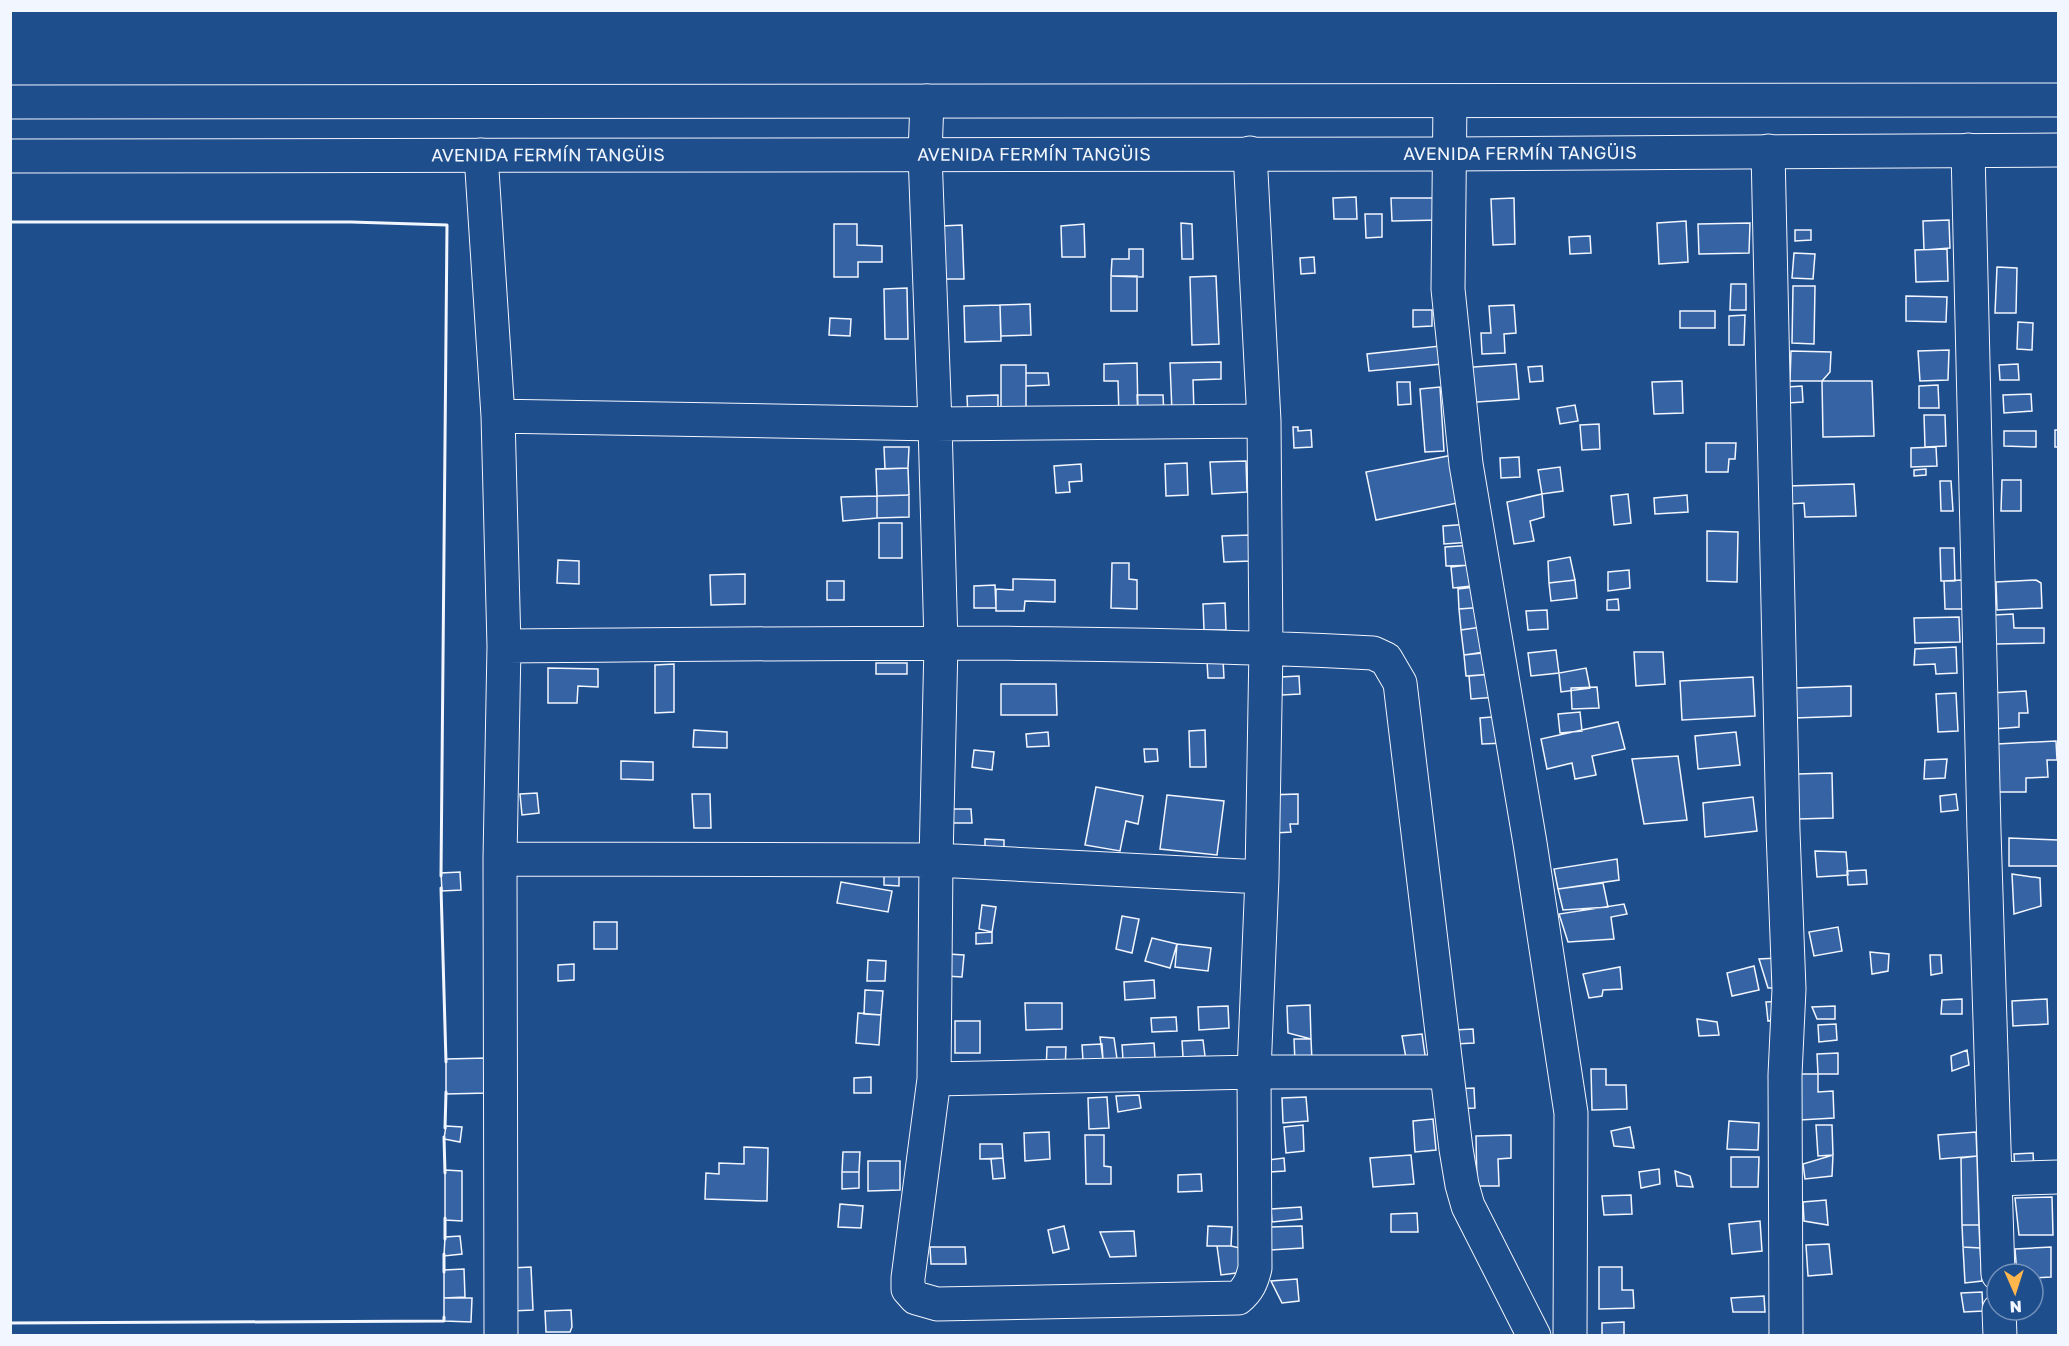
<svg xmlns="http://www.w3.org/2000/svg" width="2069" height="1346" font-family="'Golos Text',sans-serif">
<rect width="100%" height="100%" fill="#1f4e8c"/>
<!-- building -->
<path fill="#3563a3" stroke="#f2f6ff" stroke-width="1.5" d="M1356 197 1357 219H1334L1333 198Z
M1391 198H1441V220L1392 221Z
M1514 198 1515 244 1493 245 1491 199Z
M1365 214H1382V237L1366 238Z
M1949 220 1950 248 1924 250 1923 221Z
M1686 221 1688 262 1659 264 1657 223Z
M1181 223 1192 224 1193 259H1182Z
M1750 223 1749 253 1699 254 1698 224Z
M834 224H857V245L882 246V262H858V277H834Z
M1084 224 1085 257H1062L1061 226Z
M962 225 964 279H944L942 226Z
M1795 230H1811V240L1795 241Z
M1590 236 1591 253 1570 254 1569 237Z
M1129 249H1143V277L1111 276 1112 259H1129Z
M1947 249 1948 281 1916 282 1915 250Z
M1794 253 1815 254 1813 279 1792 278Z
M1314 257 1315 273 1301 274 1300 258Z
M1997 267 2017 268 2016 313H1995Z
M1111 276H1137V311H1111Z
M1216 276 1219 344 1192 345 1190 277Z
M1731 284H1746V310H1730Z
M1793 286H1815L1814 344 1792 343Z
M907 288 908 339H885L884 289Z
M1906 296 1947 297 1946 322 1906 321Z
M1030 304 1031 335 1001 336 1000 305Z
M1000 305 1001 341 965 342 964 306Z
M1514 305 1516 333 1504 334 1505 353 1482 354 1481 333H1491L1489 306Z
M1413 310H1432V326L1413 327Z
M1680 311H1715V328H1680Z
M1745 315 1744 345H1729V316Z
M830 318 851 319 850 336 829 335Z
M2018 322 2033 323 2032 350 2017 349Z
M1440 346 1442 364 1369 371 1367 354Z
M1949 350 1948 380 1920 381 1918 351Z
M1791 351 1831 352 1830 372 1822 381H1790Z
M1221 362V379L1193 380 1194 412H1172L1170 363Z
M1137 363 1138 415 1119 416 1118 381H1104V364Z
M1516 364 1519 399 1463 403 1460 368Z
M2018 364 2019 380H2000L1999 365Z
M1001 365H1026V418H1001Z
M1542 366 1543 381 1530 382 1528 367Z
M1026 373H1048L1049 385 1026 386Z
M1682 381 1683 413 1654 414 1652 382Z
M1822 381H1872L1874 436 1823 437Z
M1397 382H1410L1411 404 1398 405Z
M1938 385 1939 408H1919V386Z
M1802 386 1803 402 1788 403 1787 387Z
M1440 387 1444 451 1425 452 1420 389Z
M2031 394 2032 411 2004 413 2003 395Z
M998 395V416L968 417 967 396Z
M1137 395H1163L1164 415H1138Z
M1575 405 1578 421 1560 424 1557 408Z
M1924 415H1945L1946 446 1925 447Z
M1599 424 1600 449 1582 450 1580 425Z
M1293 427H1298V431L1311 430 1312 447 1294 448Z
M2055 430H2058V447H2055Z
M2004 431H2036V447L2004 446Z
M1706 443H1736L1735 459H1729L1728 472H1706Z
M884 447H909L908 468 885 469Z
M1936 447 1937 466 1911 467V448Z
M1458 454 1467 501 1376 520 1366 472Z
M1519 457 1520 477 1501 478 1500 458Z
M1246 461 1247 492 1212 494 1210 462Z
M1187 463 1188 495 1166 496 1165 464Z
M1081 464 1082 481 1069 482 1070 492 1056 493 1054 466Z
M1560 467 1563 491 1542 494 1538 470Z
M908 468 909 495 877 496 876 469Z
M1926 469V475L1914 476V470Z
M2002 480H2021V511H2001Z
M1940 481H1951L1953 511H1941Z
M1854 484 1856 516 1805 517 1804 503 1788 504 1787 486Z
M1542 494 1544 517 1530 521 1534 541 1514 544 1507 502Z
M1628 494 1631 523 1614 525 1611 496Z
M909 495V517L877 518V496Z
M1687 495 1688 512 1655 514 1654 498Z
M877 496V518L843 521 841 497Z
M879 523H902V558H879Z
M1470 524 1472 542 1444 544 1443 526Z
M1707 531 1738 532 1737 582 1707 581Z
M1250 535 1251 561 1224 562 1222 536Z
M1474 545 1476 565 1446 566 1445 547Z
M1940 548H1954L1955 581H1941Z
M1570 557 1575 580 1549 583 1548 561Z
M558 560 579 561V584L557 583Z
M1112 563H1129V579L1137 580V609L1111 608Z
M1478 564 1481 585 1453 588 1451 567Z
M1629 570 1630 588 1608 591V572Z
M745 574V604L711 605 710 575Z
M1013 579 1055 580V602L1025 601 1024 611H996V589L1013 590Z
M1575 580 1577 598 1551 601 1549 583Z
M1962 580 1963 609H1945L1944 581Z
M2036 580 2041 583 2042 608 1997 610 1996 582Z
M827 581H844V600H827Z
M995 585 996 608H974V586Z
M1483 586 1486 607 1459 609 1458 589Z
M1618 599 1619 610H1607V600Z
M1225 603 1226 630H1204L1203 604Z
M1486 607 1488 626 1461 630 1459 609Z
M1547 610 1548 629 1528 630 1526 611Z
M2013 614 2014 628H2044V643L1995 644 1994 615Z
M1959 617 1960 642 1915 643 1914 618Z
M1488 626 1491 651 1464 655 1461 630Z
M1956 647 1957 673 1936 674 1935 664 1914 665 1915 649Z
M1556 650 1559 673 1531 676 1528 653Z
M1492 652 1494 674 1466 676 1464 655Z
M1634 652H1663L1665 684 1636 686Z
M1223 660 1224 678H1208L1207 661Z
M876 663H907V674H876Z
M674 664V712L655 713V665Z
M548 668 598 669V687L578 686 577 703H548Z
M1586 668 1590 688 1561 692 1559 673Z
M1494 674 1497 697 1471 699 1469 676Z
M1299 676 1300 694 1282 695 1281 677Z
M1753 677 1755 716 1682 720 1680 681Z
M1001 684H1056L1057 715H1001Z
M1851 686V716L1795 718 1794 688Z
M1597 687 1599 708 1572 709 1571 688Z
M2026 691 2028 713H2019V727L1994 729 1991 693Z
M1956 693 1958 731 1938 732 1936 694Z
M1580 712 1582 731 1560 733 1558 714Z
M1504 716 1505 743 1482 744 1480 718Z
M1618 722 1625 749 1592 756 1596 775 1575 779 1572 763 1547 769 1541 739Z
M694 730 727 732V748L693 747Z
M1205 730 1206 767H1190L1189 731Z
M1048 732 1049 746 1027 747 1026 734Z
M1736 732 1740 765 1698 769 1695 736Z
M2056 741 2057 760H2047L2048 777 2026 778V792H1998L1997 744Z
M1144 749H1157L1158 761 1145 762Z
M974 750 994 752 992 770 972 767Z
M1678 756 1687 820 1644 824 1632 759Z
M1947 759 1945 778 1924 779 1925 760Z
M621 761 653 762V780L621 779Z
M1832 773 1833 818 1798 819 1797 774Z
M1096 787 1143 796 1138 824 1126 821 1120 851 1085 845Z
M537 793 539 813 522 815 520 794Z
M692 794H710L711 828H694Z
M1298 794V824H1290L1291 832 1275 833 1266 795Z
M1956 794 1958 810 1941 812 1940 796Z
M1167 795 1224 801 1217 855 1160 849Z
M1753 797 1757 831 1705 837 1703 803Z
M953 809H971L972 823H953Z
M2009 838 2058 840V866H2009Z
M985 839 1004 840V856H985Z
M1815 851 1846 852 1848 875 1817 877Z
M1617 859 1619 880 1558 889 1554 869Z
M884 864 899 865V886L884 885Z
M1866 870 1867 884 1848 885 1847 871Z
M460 872 461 890 442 891 441 873Z
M2012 874 2040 878 2041 906 2014 914Z
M841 882 892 891 888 912 837 903Z
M1603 883 1608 907 1563 910 1558 889Z
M1624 904 1627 914 1611 917 1614 939 1568 942 1559 914Z
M982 905 996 907 992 932 979 929Z
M1122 916 1139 919 1132 953 1116 949Z
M594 922H617V949H594Z
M1838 927 1842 951 1814 956 1809 932Z
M992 932V943L976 944V933Z
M1152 938 1177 944 1170 968 1145 961Z
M1177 944 1211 948 1208 971 1175 967Z
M1870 952 1889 954 1888 971 1872 974Z
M948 954 964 955 962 977 946 976Z
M1930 955H1941L1942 973 1931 975Z
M1777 958 1781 988H1768L1759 959Z
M868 960 886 961 885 981H867Z
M574 964V980L558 981V965Z
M1754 966 1759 990 1732 996 1727 973Z
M1620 967 1622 989 1603 990 1602 996 1589 998 1583 974Z
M1154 980 1155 998 1125 1000 1124 982Z
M865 990 883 991 881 1015 864 1014Z
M1962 999V1014H1941L1942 1000Z
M2047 999 2048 1024 2013 1026 2012 1001Z
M1783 1001 1785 1018 1768 1021 1766 1002Z
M1025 1003H1062V1029L1026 1030Z
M1310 1005 1311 1039 1288 1033 1287 1006Z
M1228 1006 1229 1028 1199 1030 1198 1007Z
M1835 1006V1019H1817L1812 1007Z
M858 1013 881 1015 879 1045 856 1043Z
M1176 1017 1177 1031 1152 1032 1151 1018Z
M1697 1019 1717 1022 1719 1035 1699 1036Z
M955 1021H980V1053H955Z
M1836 1024 1837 1040 1819 1042 1818 1025Z
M1473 1029 1474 1043 1455 1044 1454 1030Z
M1422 1034 1426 1062 1407 1064 1402 1036Z
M1100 1037 1114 1038 1117 1059 1103 1060Z
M1294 1039H1311L1312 1062H1295Z
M1203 1040 1205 1056 1183 1057 1182 1041Z
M1154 1043 1155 1058 1123 1060 1122 1045Z
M1102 1044 1103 1060 1083 1061 1082 1045Z
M1047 1047H1066L1065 1071H1046Z
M1967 1050 1969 1065 1952 1071 1951 1056Z
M1838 1053V1074H1818L1817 1054Z
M487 1058 488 1093 446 1094V1059Z
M1591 1069H1606V1085H1626L1627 1109 1592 1110Z
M1798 1074H1818V1092L1833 1091 1834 1118 1800 1120Z
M871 1077V1093H854V1078Z
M1474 1088 1475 1108 1453 1109 1452 1089Z
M1139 1095 1141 1108 1118 1112 1116 1096Z
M1107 1097 1109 1128 1089 1129 1088 1098Z
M1306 1097 1308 1121 1283 1123 1282 1098Z
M1433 1119 1436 1150 1415 1152 1413 1121Z
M1729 1121 1759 1123 1758 1150 1727 1149Z
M1303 1125 1304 1151 1286 1153 1284 1127Z
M1816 1125H1832L1833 1155 1818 1156Z
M446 1126 462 1127 460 1142 444 1139Z
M1630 1127 1634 1148 1614 1146 1611 1131Z
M1049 1132 1050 1159 1025 1161 1024 1133Z
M1976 1132 1977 1156 1940 1159 1938 1135Z
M1085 1135H1104V1166L1111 1167V1184H1086Z
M1511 1135V1158L1498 1159 1499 1186H1477L1476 1136Z
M980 1144H1002L1003 1158 980 1159Z
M744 1147 768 1148 767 1201 705 1199 706 1173 719 1174V1163L744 1164Z
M843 1152H860L859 1172H842Z
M2033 1153 2034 1169 2015 1170 2014 1154Z
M1411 1155 1414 1184 1373 1187 1370 1158Z
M1833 1155 1832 1176 1805 1179 1803 1164Z
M1977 1156 1979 1225H1962L1961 1158Z
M1731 1157H1759L1758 1187H1731Z
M1003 1158 1005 1178 993 1179 991 1159Z
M1284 1158 1285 1171 1270 1172 1269 1160Z
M868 1161H900V1190L868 1191Z
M1659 1169 1660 1184 1641 1188 1639 1172Z
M445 1170 462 1171V1221L445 1220Z
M1675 1171 1690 1176 1693 1187 1677 1186Z
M842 1172H859V1188L842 1189Z
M1201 1174 1202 1191 1178 1192V1175Z
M1631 1195 1632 1214 1604 1215 1602 1196Z
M2052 1197 2053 1235H2019L2015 1198Z
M1826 1200 1828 1225 1804 1221 1803 1202Z
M840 1204 863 1206 861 1228 838 1227Z
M1301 1207 1302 1219 1272 1222 1271 1209Z
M1417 1213 1418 1232H1391V1214Z
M1760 1221 1762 1251 1732 1254 1729 1224Z
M1962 1225H1979L1980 1248 1963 1247Z
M1064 1226 1069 1249 1053 1253 1048 1230Z
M1208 1226 1232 1227 1231 1246H1207Z
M1302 1226 1303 1248 1270 1250 1269 1227Z
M1134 1231 1136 1256 1110 1257 1100 1232Z
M460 1236 462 1254 444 1256 445 1237Z
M1829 1244 1832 1274 1808 1276 1806 1245Z
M1217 1246H1231L1240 1248 1244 1272 1221 1275Z
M930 1247H965L966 1264H931Z
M1963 1247 1980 1248 1982 1281 1965 1283Z
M2051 1247V1277L2033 1278V1274H2017L2015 1249Z
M531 1267 533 1310 512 1311 511 1268Z
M1599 1267H1622V1290H1633L1634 1308 1599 1309Z
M464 1269 465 1297 444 1298V1270Z
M1297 1279 1299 1301 1282 1303 1271 1281Z
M1982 1292 1983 1311 1964 1312 1961 1293Z
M1764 1296 1765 1312H1733L1731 1298Z
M444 1298H472L471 1322 444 1321Z
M571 1310 572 1327 570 1332H546L545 1311Z
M1624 1322V1336H1602V1323Z"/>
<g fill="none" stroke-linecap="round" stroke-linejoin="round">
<defs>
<path id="minor" d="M927 101 925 154 935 424 941 644 936 860 934 1079 908 1278V1289L916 1298 937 1304 1238 1298C1248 1290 1252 1281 1255 1268L1254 1072 1262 877
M1450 101 1448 289 1466 464 1530 843 1571 1113 1570 1336
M1968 150 1984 831 1998 1274
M1768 151 1783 831 1789 989 1785 1075 1786 1336
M481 155 498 416 504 646 500 859 501 1336
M498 416 935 424 1264 421
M504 646C794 644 1084 638 1373 653L1386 659 1400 683 1456 1149 1462 1185 1468 1206 1534 1336
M500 859 936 860 1262 877 1266 647 1264 421 1250 153
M934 1079 1254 1072H1446
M1996 1179 2058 1177
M1999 1310 2000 1336"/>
<g id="major">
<path d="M10 102 2058 100"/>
<path id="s1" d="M10 156 1449 154 2058 150"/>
</g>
</defs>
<!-- minor casing -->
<use href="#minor" stroke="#f2f6ff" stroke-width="35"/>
<!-- major casing -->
<use href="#major" stroke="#f2f6ff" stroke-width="35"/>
<!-- minor -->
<use href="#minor" stroke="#1f4e8c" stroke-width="33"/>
<!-- major -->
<use href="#major" stroke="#1f4e8c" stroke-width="33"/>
<!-- wall -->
<path stroke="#f2f6ff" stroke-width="3" d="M10 222H351L447 225 441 876
M441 888 446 1062
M445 1128 446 1092
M444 1137 445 1173
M445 1218V1239
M444 1272V1254
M10 1323 444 1321V1317"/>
</g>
<g text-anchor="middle" stroke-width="4.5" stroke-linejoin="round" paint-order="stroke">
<!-- street labels -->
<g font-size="18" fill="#f2f6ff" stroke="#1f4e8c">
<text dy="6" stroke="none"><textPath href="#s1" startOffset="1510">AVENIDA FERMÍN TANGÜIS</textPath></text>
<text dy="6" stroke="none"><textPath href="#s1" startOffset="1024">AVENIDA FERMÍN TANGÜIS</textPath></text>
<text dy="6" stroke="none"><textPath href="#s1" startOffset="538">AVENIDA FERMÍN TANGÜIS</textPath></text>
</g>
</g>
<!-- border -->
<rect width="2069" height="1346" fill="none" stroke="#f2f6ff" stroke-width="24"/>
<!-- north arrow -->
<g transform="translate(2015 1292) rotate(177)"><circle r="28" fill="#1f4e8c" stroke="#7391ba" stroke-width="1.5"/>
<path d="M0-4.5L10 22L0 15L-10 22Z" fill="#ffb74d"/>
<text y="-9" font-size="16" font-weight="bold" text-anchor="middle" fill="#f2f6ff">N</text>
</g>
</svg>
